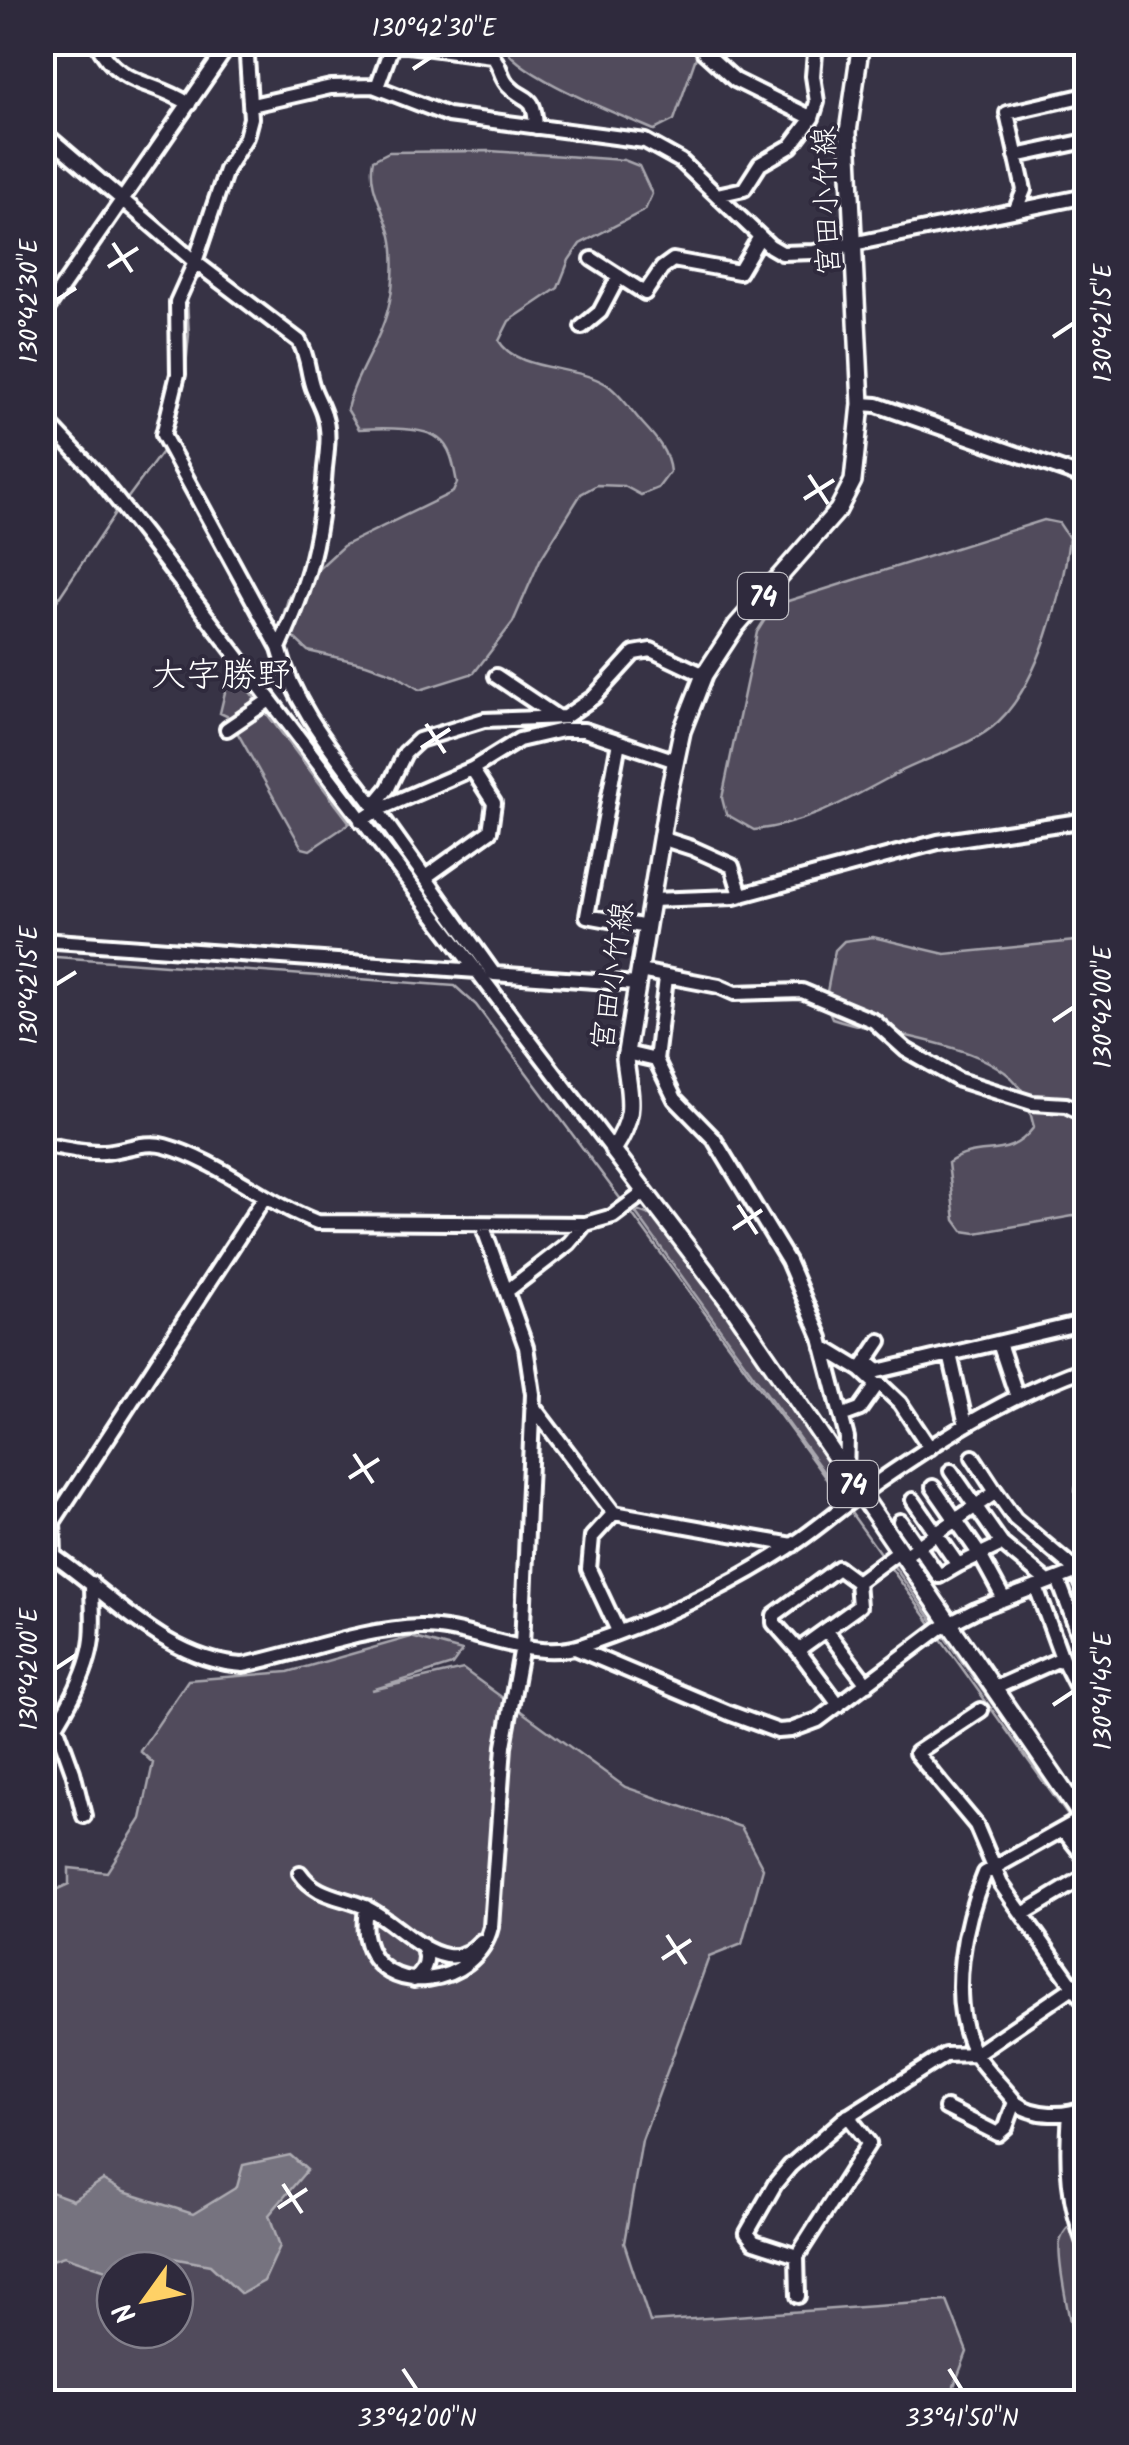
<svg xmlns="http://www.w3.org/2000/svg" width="1129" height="2445" font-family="Kalam,'Klee One',sans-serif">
<rect width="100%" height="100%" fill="#373345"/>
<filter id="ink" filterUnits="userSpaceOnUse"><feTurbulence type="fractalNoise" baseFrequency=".01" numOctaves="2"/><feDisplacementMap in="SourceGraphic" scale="20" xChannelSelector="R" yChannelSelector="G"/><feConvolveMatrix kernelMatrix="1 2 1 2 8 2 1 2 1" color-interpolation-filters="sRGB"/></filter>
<g filter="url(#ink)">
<!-- green -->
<path fill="#514c5c" stroke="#a8a6ae" stroke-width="2.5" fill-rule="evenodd" d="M502 43H701L674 120 654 130C620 115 513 74 502 43Z
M490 151 624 160 639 166 652 194 645 210 580 244 569 260 558 288 509 321 499 341C518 372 572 364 606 384 620 393 632 412 644 425 657 439 668 452 670 472L658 488 641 495 624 486 597 485 581 494 540 560 513 622 474 673 420 690 394 674 366 664 308 651 293 637 282 619 289 596 343 546 453 492 457 483C454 469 452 448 439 439 424 426 378 428 359 429L347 409C356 371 383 339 390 300 394 283 395 253 391 236 385 211 367 187 373 160L389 152Z
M1044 520 1059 523 1069 538C1063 593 1039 683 998 722 973 746 927 757 896 774 847 800 809 824 754 830L726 814 722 798 757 632 769 613 788 601Z
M231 667 257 701 233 719 220 713Z
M264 710 350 823 310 850 302 848 236 730Z
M873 937 945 954 1086 940V1218L1073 1216 976 1233 963 1231 955 1220 948 1163C981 1140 1006 1164 1034 1127 1031 1117 1029 1105 1025 1096 1000 1042 883 1036 832 1018L825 1002 835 950 844 941Z
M639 1211 655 1217 703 1274 847 1486 846 1493 842 1496 838 1486 833 1485 636 1213Z
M899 1558 942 1620 937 1627 890 1561Z
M950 1630 1074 1819 941 1632Z
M411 1637 462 1651 452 1665 372 1690 463 1669 625 1787 741 1827 763 1868 742 1944 709 1957 642 2140 624 2243 650 2322 947 2301 967 2352 948 2402H43L42 1896 69 1884V1868L107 1872 141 1819 153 1763 140 1751 188 1680 288 1672ZM115 2270H175V2330H115Z
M1086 2216V2381C1077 2364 1056 2260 1060 2242 1063 2230 1075 2219 1086 2216Z"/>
<!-- water -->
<path fill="#76737f" stroke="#adabb2" stroke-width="2.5" d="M290 2155 307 2170 269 2215 280 2246 264 2281 241 2294 210 2265 161 2256 153 2270H115V2273L64 2256 43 2263V2189L73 2200 103 2180 124 2192 193 2214 237 2187 243 2165Z"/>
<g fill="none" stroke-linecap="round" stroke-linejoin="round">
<!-- stream -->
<path stroke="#adabb2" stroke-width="2.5" d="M255 79 258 100
M231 173 252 142 259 108
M170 438 185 378 189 334 187 300 198 271
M124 503 164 449
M42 623 118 509
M42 956 455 986 476 1005 622 1201
M630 1211 841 1499
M849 1510 882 1556
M890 1567 932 1625
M939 1636 1071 1820
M1076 1827 1086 1842"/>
<defs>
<path id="minor" d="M96 42C120 89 152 79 189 104
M246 42 251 118 246 137 226 170 195 262 177 302 178 374 163 435 279 648C295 710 340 759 377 810L361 821
M706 42 704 52 735 80 812 118
M377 87 393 43 492 56C501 65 500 78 509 86 526 104 534 91 536 127
M252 105 331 87 373 86 448 115 645 141 681 161 770 246 782 253 814 252 1086 196
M42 131 195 262 299 341C308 356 307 369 312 385 315 395 321 404 324 414 330 432 327 450 325 468 320 540 309 582 279 648
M1016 156 1086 141
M717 195 744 189 760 164 791 146 812 118 817 102 813 76 816 42
M1016 209 1024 190 1007 113 1086 95
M1086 235V239
M592 259 645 293 662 268 673 260 739 272 759 238
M42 316 231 42
M582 327 600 312 619 276
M861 404 877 405 1086 478
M42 416 94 471 144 534 613 1150
M496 676 557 717
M227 729 268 701
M619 742 587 916 647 927
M374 805 388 788 405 753 419 740 484 720 565 717 594 697 634 653 651 650 704 675
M661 838 692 848 732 866 741 895
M427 876 490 831 494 803 472 769
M651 900 734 897 938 842 1086 820
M42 940 477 971
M640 971 719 986 735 993 802 991 874 1021 906 1050 959 1080 1032 1103 1066 1105 1086 1115
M638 984 494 974 377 810 472 769 519 740 562 730H584L676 761
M626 1053 656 1060 675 1099 714 1139 788 1261 821 1338 847 1438 846 1474
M656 1060 666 978
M42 1144C62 1148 84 1153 104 1152 124 1151 144 1140 165 1146 219 1161 264 1202 317 1222L585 1224 613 1216 645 1192
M507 1291 569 1243 585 1224
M999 1343 1017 1397
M823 1347 861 1370 877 1385 860 1409 841 1416
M950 1354 966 1425
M867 1362 878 1371 1086 1322
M862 1368 880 1341
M877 1385H881L900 1403 930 1448
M532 1405 614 1513 592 1537 589 1569 618 1631
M973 1457 996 1492
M951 1471 1002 1544 1048 1582
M1086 1482 1084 1491 1086 1508
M933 1487 980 1555 1004 1599
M614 1513 793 1545
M900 1521 939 1576 958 1565 913 1500
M42 1548C106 1588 163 1661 243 1665 302 1653 360 1629 420 1627 474 1626 531 1664 584 1645 654 1621 727 1588 789 1547 815 1531 837 1510 862 1493 932 1444 1005 1396 1086 1368
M54 1555 53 1522 264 1198
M904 1556 996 1492 1015 1519 1077 1571 1086 1593
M958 1565 1002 1544
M1058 1579 1086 1654
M826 1630 867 1684
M575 1648 729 1713 778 1731 791 1730 818 1720 939 1629 976 1610 1086 1568
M798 1650 774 1623V1615L838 1568 857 1582
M1062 1658 1086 1705
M995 1688 1062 1658 1036 1587
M839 1705 798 1650 859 1606 857 1582 900 1550
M981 1710 916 1753 976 1825 1001 1884 1086 2004
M56 1725 73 1772 84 1816
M42 1748C62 1717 88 1676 92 1639 94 1621 92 1601 92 1583
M1083 1818 985 1873C964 1922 948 1997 972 2048 978 2063 1005 2088 1016 2103 1034 2117 1067 2117 1086 2107
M1064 1831 1086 1859
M300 1873C317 1898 343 1896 367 1908 394 1921 417 1951 447 1956 460 1958 472 1951 481 1941
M366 1907C365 1917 363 1929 366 1939 380 2001 477 1987 491 1927L504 1746 522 1646 533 1394 526 1347 482 1224
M1023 1914 1086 1876
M414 1980C426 1970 430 1958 422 1945
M946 2108 998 2134 1006 2127 1015 2102
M1070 2114C1066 2163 1068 2202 1086 2248
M797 2256 869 2143 848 2116
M798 2296 797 2256 754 2242 747 2233 775 2184 790 2166 844 2119 945 2055 975 2054 1086 1978"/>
<path id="major" d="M861 42 848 132 861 404 853 481 838 510 736 626 704 675 682 731 668 797 625 1059C630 1100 637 1114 613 1150L735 1310 1086 1823"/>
</defs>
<!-- minor casing -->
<use href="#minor" stroke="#fff" stroke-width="20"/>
<!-- major casing -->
<use href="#major" stroke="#fff" stroke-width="22"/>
<!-- minor -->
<use href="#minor" stroke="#2f2a3d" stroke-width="12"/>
<!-- major -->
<use href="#major" stroke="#2f2a3d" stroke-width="15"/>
</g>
</g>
<!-- ticks -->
<path fill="none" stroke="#fff" stroke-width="4" d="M413 69 434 55M113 243 132 272M108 267 138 248M55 301 76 288M1053 337 1074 323M809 475 828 504M804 499 834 480M426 724 445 753M421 748 450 729M55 985 76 972M1053 1021 1074 1007M738 1205 757 1234M733 1229 762 1210M354 1454 373 1483M349 1478 379 1459M55 1669 76 1655M1053 1705 1074 1691M667 1935 686 1964M662 1959 691 1940M283 2184 302 2213M278 2208 307 2189M403 2369 417 2390M949 2369 962 2390"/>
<g text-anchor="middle" stroke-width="8" stroke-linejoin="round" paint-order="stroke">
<!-- shield labels -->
<g fill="#2f2a3d" stroke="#c1bfc5" stroke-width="2.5">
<rect x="738" y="573" width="50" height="46" rx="8"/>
<rect x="828" y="1461" width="50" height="46" rx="8"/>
</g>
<g font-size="28" font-weight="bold" fill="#fff">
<text x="763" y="606">74</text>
<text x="853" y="1494">74</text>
</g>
<!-- street labels -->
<g font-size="30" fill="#fff" stroke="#2f2a3d">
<text transform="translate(826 201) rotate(-92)" y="10">宮田小竹線</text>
<text transform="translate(612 976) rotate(-82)" y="10">宮田小竹線</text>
</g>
<!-- quarter labels -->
<g font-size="35" fill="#fff" stroke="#2f2a3d">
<text x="221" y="686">大字勝野</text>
</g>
</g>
<!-- margin -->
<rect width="1129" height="2445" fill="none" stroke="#2f2a3d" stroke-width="110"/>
<!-- north arrow -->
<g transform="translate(145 2300) rotate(237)"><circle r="48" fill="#2f2a3d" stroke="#827f8b" stroke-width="2.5"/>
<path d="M0-8L18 38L0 25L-18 38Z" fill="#ffd166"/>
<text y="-15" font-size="28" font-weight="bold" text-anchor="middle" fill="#ffffff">N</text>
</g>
<rect x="55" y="55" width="1019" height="2335" fill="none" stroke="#fff" stroke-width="4"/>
<g font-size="25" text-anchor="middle" fill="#fff">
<text x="434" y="36">130°42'30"E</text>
<text transform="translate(28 301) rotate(-90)" y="9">130°42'30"E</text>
<text transform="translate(1102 323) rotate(-90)" y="9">130°42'15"E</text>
<text transform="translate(28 985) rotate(-90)" y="9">130°42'15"E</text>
<text transform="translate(1102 1007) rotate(-90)" y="9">130°42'00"E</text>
<text transform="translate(28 1669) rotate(-90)" y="9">130°42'00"E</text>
<text transform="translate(1102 1691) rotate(-90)" y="9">130°41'45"E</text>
<text x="417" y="2426">33°42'00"N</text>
<text x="962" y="2426">33°41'50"N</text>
</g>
</svg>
